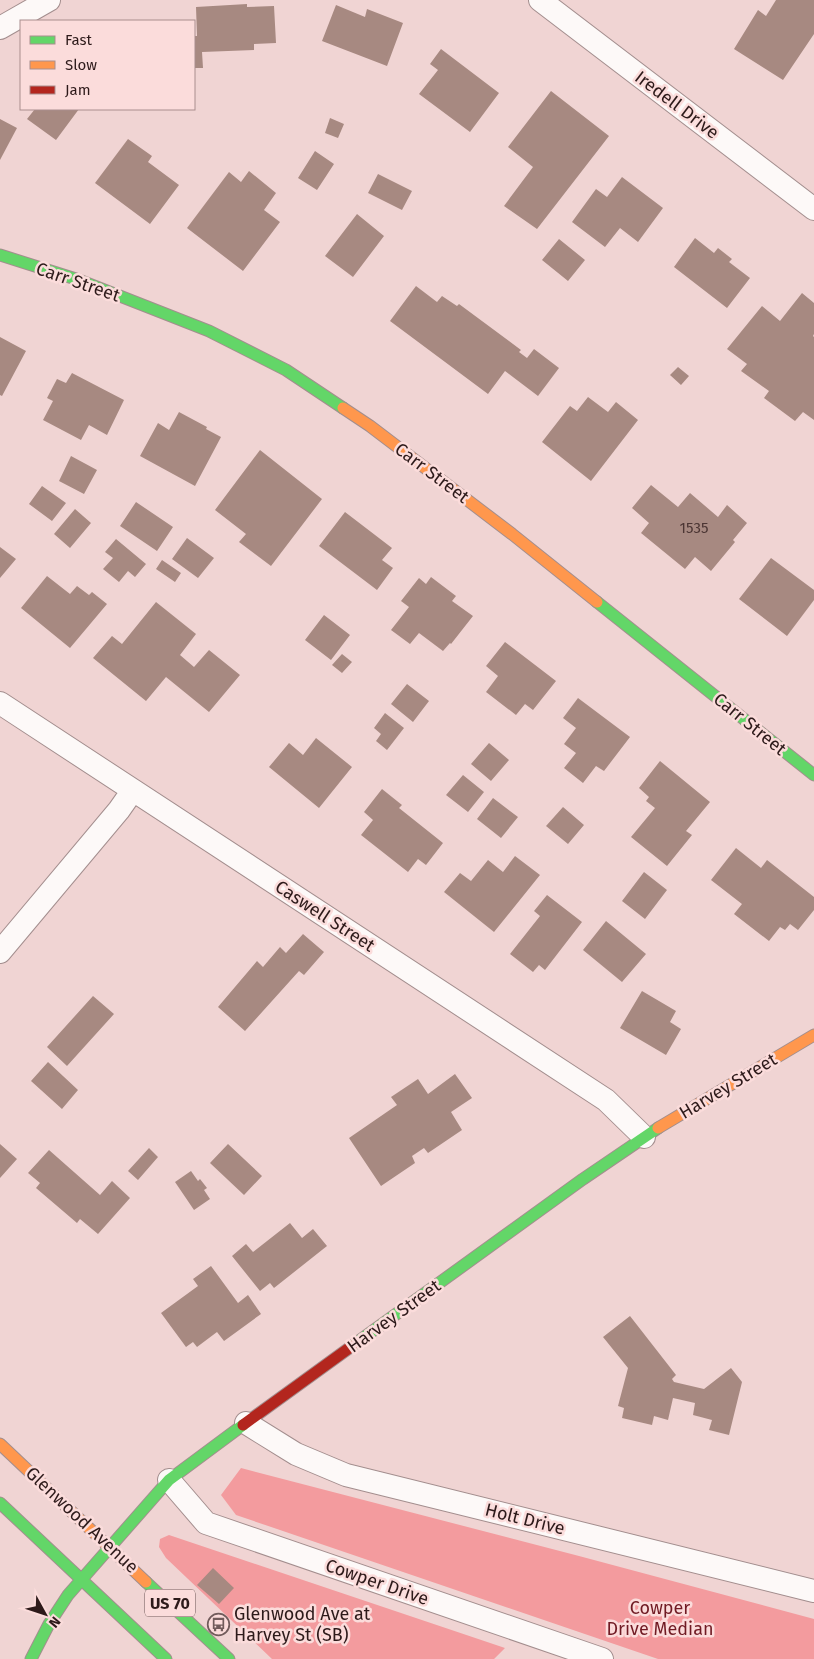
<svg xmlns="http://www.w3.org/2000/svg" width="814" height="1659" font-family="'Fira Sans',sans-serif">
<rect width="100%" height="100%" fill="#f0d4d3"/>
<!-- forest -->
<path fill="#f39b9e" d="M241 1468 579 1556 814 1619V1659H658L236 1515 221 1495Z
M169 1535 505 1648 494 1659H272L166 1558 159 1547 160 1539Z"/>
<!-- building -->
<path fill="#a78981" d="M776 0H814V34L783 80 734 49 758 10 766 16Z
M247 4V7L274 6 276 43 254 44V50L202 52 203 68H194V36H197L196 7Z
M336 5 365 17 367 9 403 23 387 66 322 41Z
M441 49 499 93 470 132 419 94 438 70 430 64Z
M551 91 609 136 537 229 504 206 533 167 508 147Z
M35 109H79L56 140 27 119Z
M330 118 344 124 338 138 325 133Z
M0 119 17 128 0 160Z
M128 139 152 156 148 162 179 185 150 224 95 183Z
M315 151 334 164 317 190 298 178Z
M249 171 276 193 264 210 280 222 243 271 187 228 229 172 241 182Z
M378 174 412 191 402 210 368 193Z
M622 177 663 208 638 242 620 228 605 247 572 222 596 189 607 197Z
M357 214 384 236 353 277 325 256Z
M695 238 714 253 718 248 732 259 729 262 750 278 727 308 674 267Z
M559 239 585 260 568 281 542 260Z
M416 286 437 302 442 296 457 306 459 304 521 350 519 352 527 358 534 349 559 368 538 396 505 371 488 394 390 321Z
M802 293 814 303V334L813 336 814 337V420L803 412 795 421 764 398 769 391 741 371 747 364 727 349 762 306 780 321Z
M0 337 26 351 2 396 0 395Z
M678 367 689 376 681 385 670 375Z
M72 373 124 400 107 435 89 425 81 440 43 420 53 401 47 398 57 379 66 383Z
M588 397 608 412 616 402 638 420 591 481 542 442 570 406 577 411Z
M179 412 207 427 206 429 221 437 195 486 140 456 158 423 169 430Z
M260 450 322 499 271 566 239 542 246 534 215 510Z
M71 456 97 470 84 494 59 481Z
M651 485 678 507 690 493 718 517 727 505 747 523 733 540 735 542 711 571 695 557 685 569 641 533 649 523 632 508Z
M42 486 66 503 52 521 29 504Z
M136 502 173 527 157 551 120 526Z
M75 509 91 523 70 548 54 534Z
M345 512 392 548 382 560 393 568 377 590 319 546Z
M187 538 214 558 198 578 172 559Z
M116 539 146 564 135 577 128 571 119 582 103 569 113 558 105 552Z
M0 547 16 559 0 578Z
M771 558 814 590V600L787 636 739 599Z
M162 560 181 573 175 582 156 569Z
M47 576 70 594 77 586 89 595 92 592 107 604 70 648 21 608Z
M431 577 456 596 452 601 473 616 451 644 450 643 443 651 419 633 410 644 391 630 409 607 401 601 419 578 426 584Z
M156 602 196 634 180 655 194 667 209 650 240 675 209 712 166 677 146 701 93 658 112 636 122 644Z
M324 615 350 635 331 660 305 640Z
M505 642 556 681 533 710 525 704 516 715 486 692 498 676 486 666Z
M342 654 352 662 342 673 332 665Z
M407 684 429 701 413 722 391 704Z
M578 698 630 737 604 771 596 766 583 783 564 768 576 753 564 744 576 728 563 718Z
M385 713 404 728 387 750 376 741 381 734 374 728Z
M316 738 352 767 319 808 269 767 289 743 303 755Z
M489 743 509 760 491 781 471 764Z
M660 761 710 802 686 831 692 835 667 866 631 837 655 808 646 801 649 797 639 788Z
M463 775 484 792 468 812 446 795Z
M382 789 402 805 399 808 443 843 426 865 418 859 408 872 361 835 373 820 364 812Z
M493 798 518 817 501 838 477 819Z
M563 807 584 825 568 844 546 826Z
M736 848 761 868 767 860 814 897V910L798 930 790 924 785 930 780 927 769 941 734 914 742 904 711 880Z
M515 856 540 875 494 932 444 892 460 873 471 881 488 860 503 872Z
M644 872 667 890 645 919 622 901Z
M547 895 582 922 545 970 539 965 533 972 510 954 540 916 534 911Z
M606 921 646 954 622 982 583 950Z
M303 934 324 952 304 975 299 971 245 1031 218 1007 257 961 263 967 280 947 286 953Z
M642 991 676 1011 670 1022 681 1029 666 1055 620 1028Z
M93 996 114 1014 67 1066 47 1047Z
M48 1062 78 1090 62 1109 31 1081Z
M455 1074 472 1098 451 1112 462 1130 428 1153 424 1148 412 1156 415 1163 381 1186 349 1138 397 1105 391 1097 418 1079 428 1094Z
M0 1144 17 1159 0 1178Z
M228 1144 262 1176 244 1195 210 1163Z
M149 1148 158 1157 138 1180 128 1171Z
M49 1150 100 1195 112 1181 130 1198 98 1234 80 1219 77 1223 36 1188 40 1183 28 1173Z
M191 1171 198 1181 200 1179 207 1188 204 1190 210 1199 194 1210 175 1182Z
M290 1223 302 1238 313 1229 327 1246 274 1288 270 1283 260 1291 232 1256 246 1244 253 1252Z
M211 1266 238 1303 248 1295 261 1314 224 1341 217 1332 197 1347 193 1342 186 1347 161 1313 198 1286 193 1279Z
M630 1316 676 1375 672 1379 674 1382 704 1389 731 1368 742 1382 729 1435 709 1430 712 1420 693 1415 695 1403 673 1398 668 1420 654 1416 652 1425 622 1418 624 1408 618 1406 628 1368 603 1337Z
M213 1568 234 1588 219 1604 197 1585Z"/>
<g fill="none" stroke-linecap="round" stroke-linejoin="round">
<defs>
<path id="street" d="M540 0 814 209
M0 28 49 0
M0 703 606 1100 644 1137
M0 952 119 810 133 790
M246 1423 296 1454 346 1475 814 1591
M169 1480 206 1523 602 1659"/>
<path id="fast" d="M0 255 79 280 209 331 286 370 343 408
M597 602 814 775
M352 1346 583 1179 658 1128
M0 1503 166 1659
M146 1582 229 1659
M31 1659 49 1624 68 1595 169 1480 243 1425"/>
<path id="slow" d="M343 408 370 426 512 534 597 602
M658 1128 814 1035
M0 1444 146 1582"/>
<path id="jam" d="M243 1425 352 1346"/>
</defs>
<!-- street casing -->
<use href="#street" stroke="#a38e8e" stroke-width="24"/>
<!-- fast casing -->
<use href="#fast" stroke="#a38e8e" stroke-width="13"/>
<!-- slow casing -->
<use href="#slow" stroke="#a38e8e" stroke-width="13"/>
<!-- jam casing -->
<use href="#jam" stroke="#a38e8e" stroke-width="13"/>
<!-- street -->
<use href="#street" stroke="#fdf9f8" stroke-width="22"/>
<!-- fast -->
<use href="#fast" stroke="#63d668" stroke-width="11"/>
<!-- slow -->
<use href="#slow" stroke="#ff974d" stroke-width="11"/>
<!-- jam -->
<use href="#jam" stroke="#b3261e" stroke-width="11"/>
</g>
<!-- icons -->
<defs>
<symbol id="bus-ring" viewBox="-11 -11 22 22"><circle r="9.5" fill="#fbdcdb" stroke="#715b5b" stroke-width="1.5"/><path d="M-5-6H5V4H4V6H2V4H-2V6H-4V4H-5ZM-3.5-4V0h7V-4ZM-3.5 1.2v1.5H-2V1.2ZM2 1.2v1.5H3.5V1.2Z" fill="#715b5b"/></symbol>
</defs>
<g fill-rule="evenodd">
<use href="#bus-ring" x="206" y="1612" width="25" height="25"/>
</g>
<g text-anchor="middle" stroke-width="5" stroke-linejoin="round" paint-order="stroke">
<!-- number labels -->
<g font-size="15" fill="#4c3634">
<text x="694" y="533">1535</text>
</g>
<!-- shield labels -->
<rect fill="#fbdcdb" stroke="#6b5454" stroke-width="1" x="145" y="1589.5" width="50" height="27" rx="4"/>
<g font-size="16" font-weight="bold" fill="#2d1a1a">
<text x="170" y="1609">US 70</text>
</g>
<!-- street labels -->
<g font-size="18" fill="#2d1a1a" stroke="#fbdcdb">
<text transform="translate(677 105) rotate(37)" y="6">Iredell Drive</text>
<text transform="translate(78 282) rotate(19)" y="6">Carr Street</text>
<text transform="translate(432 473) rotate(37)" y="6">Carr Street</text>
<text transform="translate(750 724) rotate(39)" y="6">Carr Street</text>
<text transform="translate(325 916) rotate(33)" y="6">Caswell Street</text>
<text transform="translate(728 1086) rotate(-31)" y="6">Harvey Street</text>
<text transform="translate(394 1316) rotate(-36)" y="6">Harvey Street</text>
<text transform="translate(525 1519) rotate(14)" y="6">Holt Drive</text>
<text transform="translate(82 1520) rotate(43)" y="6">Glenwood Avenue</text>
<text transform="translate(377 1582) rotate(19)" y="6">Cowper Drive</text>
</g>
<!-- park labels -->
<g font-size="18" fill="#701a23" stroke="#fbdcdb">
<text x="660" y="1614">Cowper<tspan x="660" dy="21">Drive Median</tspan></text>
</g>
<!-- poi labels -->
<g font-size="18" fill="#2d1a1a" stroke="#fbdcdb" text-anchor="start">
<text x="234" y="1620">Glenwood Ave at<tspan x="234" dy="21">Harvey St (SB)</tspan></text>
</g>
</g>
<!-- legend -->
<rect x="20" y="20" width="175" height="90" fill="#fbdcdb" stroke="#a98e8e"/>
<rect x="30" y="36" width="25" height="8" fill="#63d668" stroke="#a98e8e"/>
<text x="65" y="45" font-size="15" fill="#2d1a1a">Fast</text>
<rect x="30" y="61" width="25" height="8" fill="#ff974d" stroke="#a98e8e"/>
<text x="65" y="70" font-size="15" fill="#2d1a1a">Slow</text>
<rect x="30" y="86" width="25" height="8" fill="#b3261e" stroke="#a98e8e"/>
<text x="65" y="95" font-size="15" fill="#2d1a1a">Jam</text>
<!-- north arrow -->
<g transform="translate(45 1614) rotate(130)" stroke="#fbdcdb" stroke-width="4" paint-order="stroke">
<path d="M0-4L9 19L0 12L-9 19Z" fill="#2d1a1a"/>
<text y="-8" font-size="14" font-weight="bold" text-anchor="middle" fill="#2d1a1a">N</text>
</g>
</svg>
